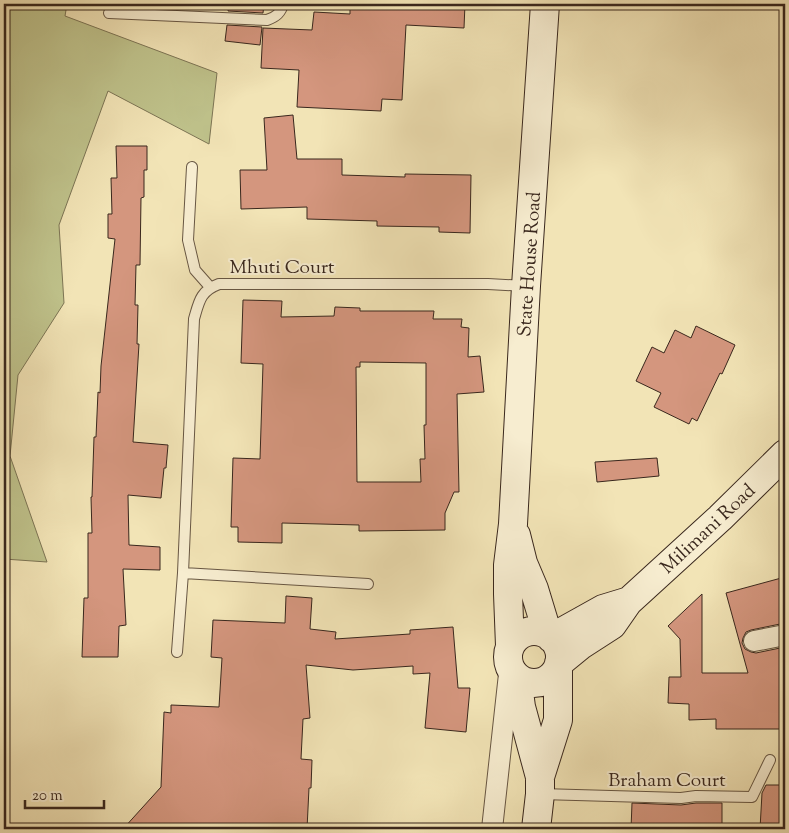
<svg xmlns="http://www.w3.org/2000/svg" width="789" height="833" font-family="'Sorts Mill Goudy',serif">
<rect width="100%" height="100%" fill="#f2e4b6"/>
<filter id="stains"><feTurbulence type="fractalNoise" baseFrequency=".004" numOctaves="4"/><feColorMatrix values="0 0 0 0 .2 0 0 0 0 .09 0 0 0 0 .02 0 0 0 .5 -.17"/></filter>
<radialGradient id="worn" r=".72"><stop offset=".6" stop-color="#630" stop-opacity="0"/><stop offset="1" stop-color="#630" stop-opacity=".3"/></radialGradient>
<!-- green -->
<path fill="#bfc28b" stroke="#7c7454" d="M4 4H67L65 16 217 73 209 144 108 91 59 225 64 303 18 375 10 456 47 562 4 559Z
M4 764 6 768 7 829H4Z"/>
<!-- building -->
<path fill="#d4967e" stroke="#39271d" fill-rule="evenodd" d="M229 4H264L263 13 228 11Z
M350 4H465L464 28 406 25 402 100 382 99 381 111 297 107 299 70 261 68 263 28 312 30 314 12 350 14Z
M227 25 262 27 260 45 225 41Z
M293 115 297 159H342V175L405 177V174L471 175 470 233 439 232V227L377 226V221L307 219V207L241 209 240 170H267L264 118Z
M116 146H147V170H144V197L141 198 140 265H136L135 305H138L137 344H139L133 442 168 445 166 468H164L161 498 128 495 129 545 160 547V570L123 569 126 625 119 626 118 657H82L84 598H88V533H92L91 497H92L94 437H96L98 392 100 393 101 366 115 239 108 238V214H112L111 178H117Z
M243 300 282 301 281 317 334 316 335 307 360 308V311H434L433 319H462L461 327 469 328 468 357 480 356 484 392 457 394 459 492H454L445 513V530L359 531V525L282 523V543L238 542V527H231L233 458 260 459 263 364 241 363ZM360 362 426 363V425H424L425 459H420L421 482H357L356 367H360Z
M696 326 735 345 722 374 720 373 697 421 692 418 689 424 654 407 661 393 636 381 652 347 664 353 675 330 691 338Z
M657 458 659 476 597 482 595 462Z
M785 577V623L751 630 746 632 743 638 742 643 745 649 751 652 756 653 785 647V729H716V719L689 720V704L668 703 669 677H681L680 639 668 626 702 594V673H748L726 593Z
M286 596 312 598 310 629 336 632 335 639 410 634V630L453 627 458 688H470L466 732 425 728 430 673 413 674V666L353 670 306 665 310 718 303 719 301 759 312 760 311 788H309L307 829H123L161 787 164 712 171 713V705L219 707 222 658 211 657 213 620 285 623Z
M766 785H785V829H760L762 793Z
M632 803 681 805 696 803H722V829H631Z"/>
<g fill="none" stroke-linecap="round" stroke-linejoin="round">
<defs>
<path id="lane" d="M109 13 267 20C276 17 281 13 283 4
M192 167 188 240 195 270 210 287
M183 573 368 584
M177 652 183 573 194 319C199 302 200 291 219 284H488L526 286
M541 794 681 798 696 796 752 797 770 760"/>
<path id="street" d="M754 641 785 635
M492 829 509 674"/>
<path id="secondary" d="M516 535 523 563 534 589 548 635
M508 657a26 26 0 1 1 52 0a26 26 0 1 1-52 0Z
M551 638 603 609 626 602
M510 646 508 594V565L513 524 526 286 545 4
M559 663 581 645 612 625 628 602 720 518 785 454
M517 677 521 707 540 777V794L536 829
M540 777 558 720V667"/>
</defs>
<!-- lane casing -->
<use href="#lane" stroke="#675643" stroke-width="12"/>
<!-- street casing -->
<use href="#street" stroke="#675643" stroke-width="22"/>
<!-- secondary casing -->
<use href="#secondary" stroke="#39271d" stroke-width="30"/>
<!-- lane -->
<use href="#lane" stroke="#f7edd0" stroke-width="10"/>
<!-- street -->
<use href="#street" stroke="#f7edd0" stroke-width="20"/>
<!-- secondary -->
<use href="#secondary" stroke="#f7edd0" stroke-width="28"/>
</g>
<g text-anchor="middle" stroke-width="4" stroke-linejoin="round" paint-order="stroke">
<!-- street labels -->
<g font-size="19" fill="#39271d" stroke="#f7edd0">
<text transform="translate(528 264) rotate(-86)" y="7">State House Road</text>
<text x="282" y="273">Mhuti Court</text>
<text transform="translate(707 528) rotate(-43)" y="7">Milimani Road</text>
<text x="667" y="786">Braham Court</text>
</g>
</g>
<!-- margin -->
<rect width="789" height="833" fill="none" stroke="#f2e4b6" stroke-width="20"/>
<rect x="5" y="5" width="779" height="823" fill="none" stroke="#39271d" stroke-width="2.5"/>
<rect x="10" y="10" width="769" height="813" fill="none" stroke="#39271d"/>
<!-- scale -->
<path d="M25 800v8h79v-8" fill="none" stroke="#39271d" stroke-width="2.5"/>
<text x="32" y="800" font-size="15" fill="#39271d" stroke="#f7edd0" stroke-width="4" paint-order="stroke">20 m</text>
<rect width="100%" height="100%" filter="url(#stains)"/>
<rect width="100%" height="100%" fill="url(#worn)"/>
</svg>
